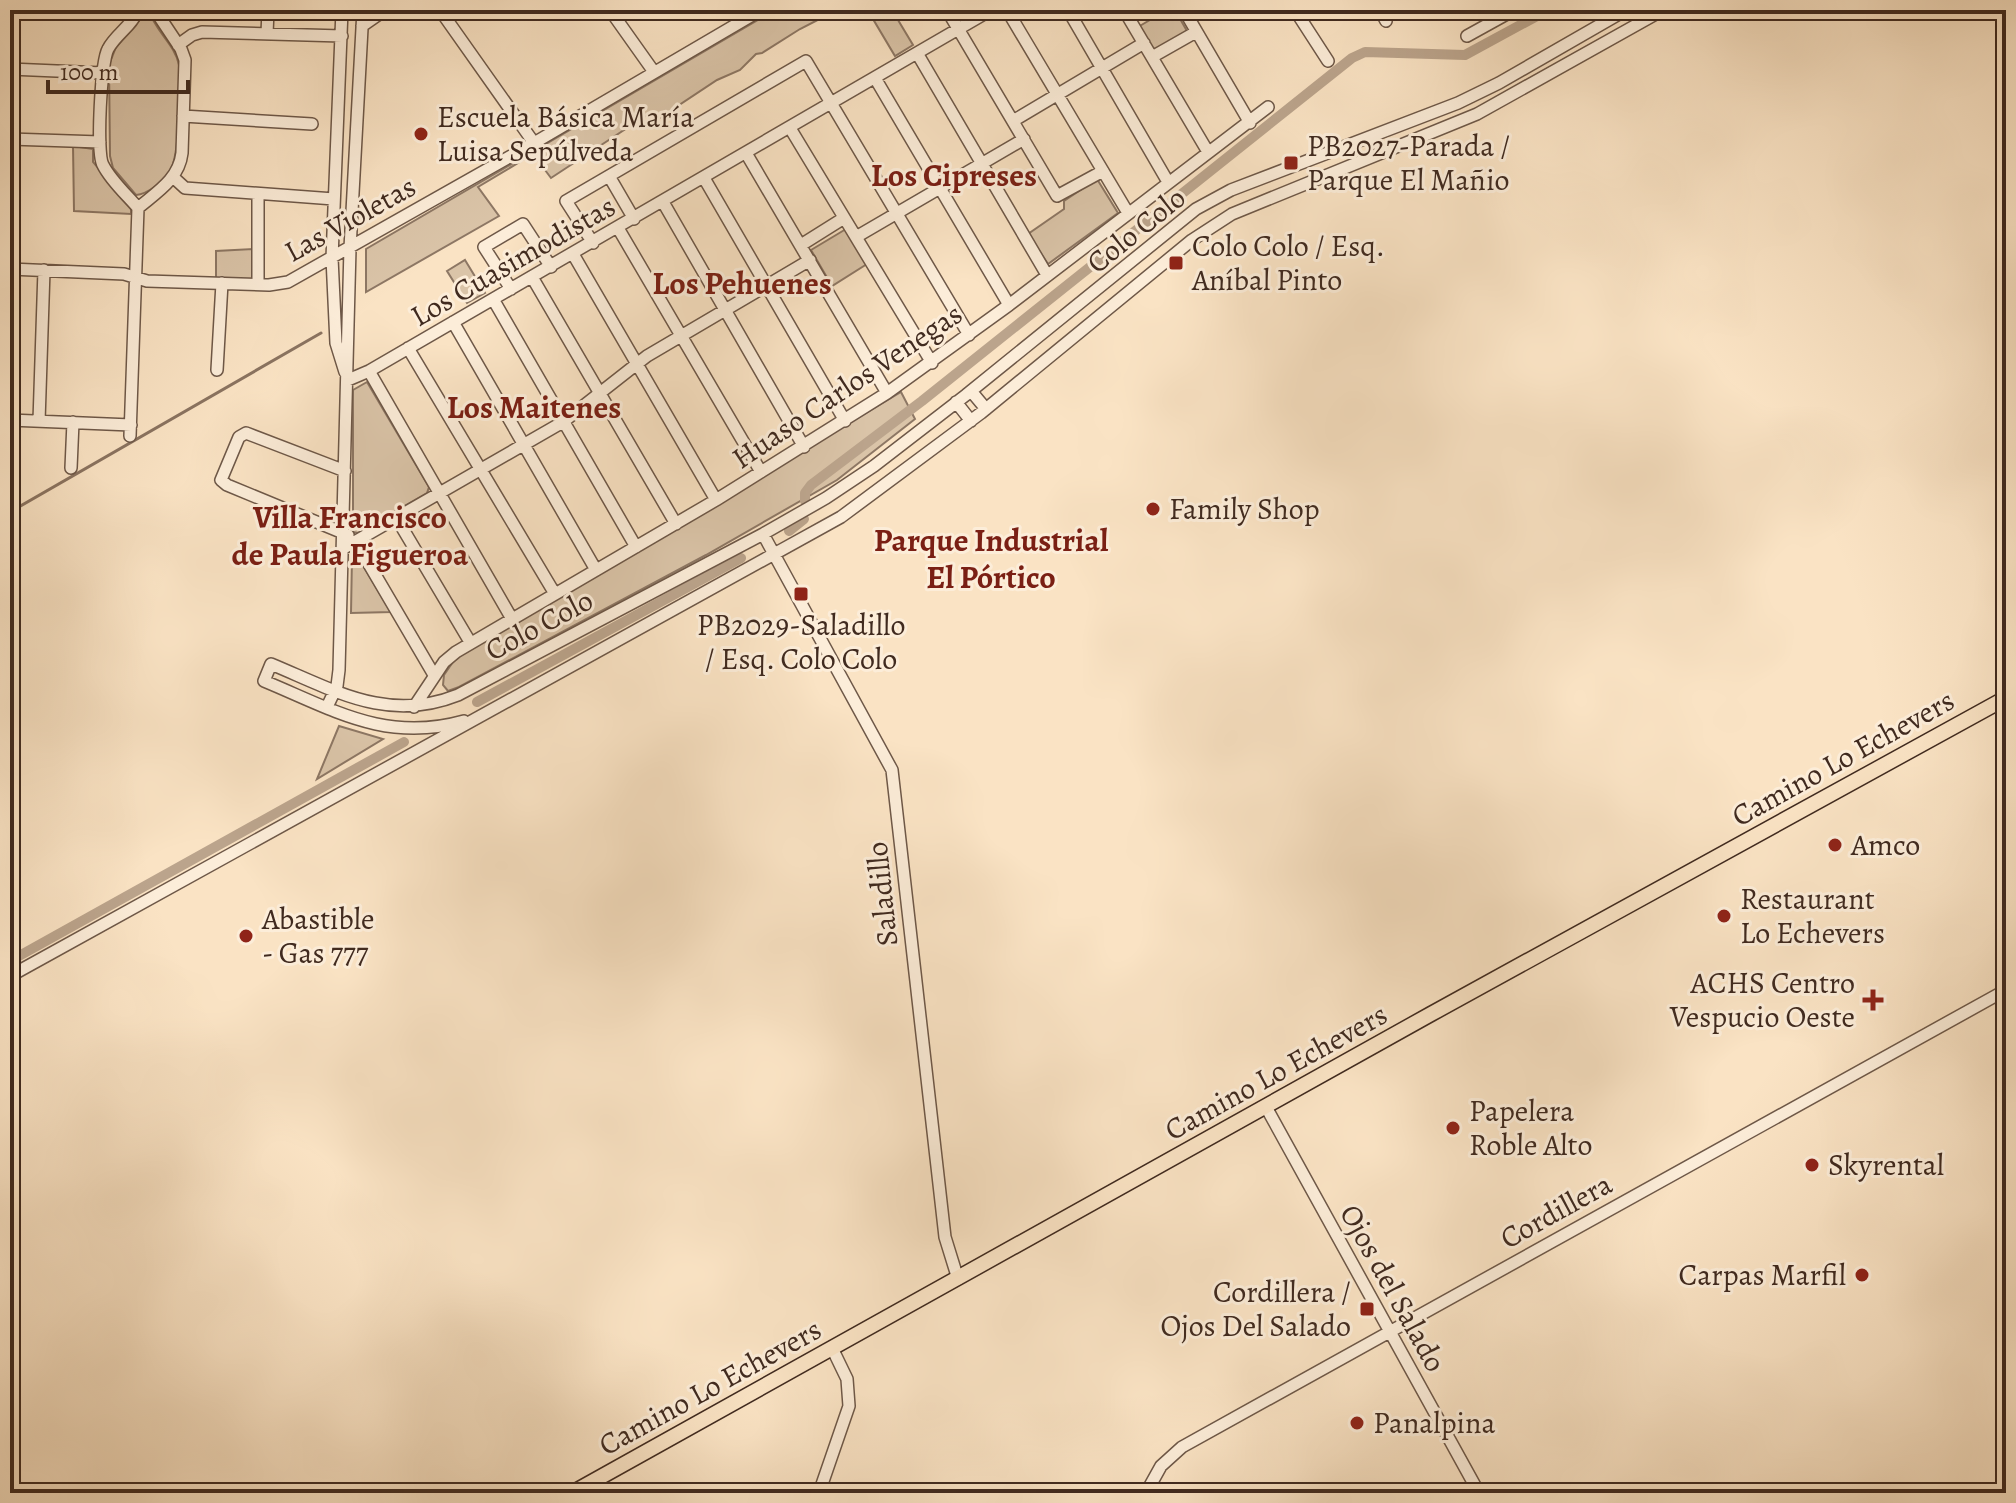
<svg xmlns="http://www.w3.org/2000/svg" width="2016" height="1503" font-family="Alegreya,serif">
<rect width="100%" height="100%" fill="#fae3c4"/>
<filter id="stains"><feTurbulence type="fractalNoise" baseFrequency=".0025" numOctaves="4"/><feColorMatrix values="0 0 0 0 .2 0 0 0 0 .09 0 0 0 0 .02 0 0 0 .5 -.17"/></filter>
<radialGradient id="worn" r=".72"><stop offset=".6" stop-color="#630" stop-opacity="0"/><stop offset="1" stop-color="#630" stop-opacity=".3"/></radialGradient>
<!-- green -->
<path fill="#dac4a8" stroke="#8d7764" stroke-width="2" d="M145 10H149C154 30 175 44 179 65 182 82 179 158 170 171 163 182 148 194 136 195L113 168 110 156 109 65 116 47 144 15Z
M775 10H837L800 29 762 53 756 54 740 70 717 80 658 119 650 113 551 178 533 154 478 187 499 216 366 292V249Z
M889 10H892L913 45 895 56 873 19Z
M1167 10H1175L1187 31 1153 52 1138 27Z
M73 146 93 149V162L131 207V214L74 211Z
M1097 179 1118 213 1048 264 1028 234 1064 209V201Z
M846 229 867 264 832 286 811 250Z
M253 249 252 281 216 279V251Z
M465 260 485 293 467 303 447 271Z
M367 382 429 487 427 493 358 533 353 532V390Z
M901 392 915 419 837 480 706 555 459 687 448 691 443 685 444 675 455 659Z
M356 554 391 612 351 613 352 556Z
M339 726 383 739 317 779Z"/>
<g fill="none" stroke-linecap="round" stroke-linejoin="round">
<!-- stream -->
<path stroke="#8a7360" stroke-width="3" d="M10 512 321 333"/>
<!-- canal -->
<path stroke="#bba48c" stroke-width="10" d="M805 501V493L811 485 922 401 1352 58 1365 52 1465 55 1548 10
M789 531 804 519
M477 702 741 558
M10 961 404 742"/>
<defs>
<path id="minor" d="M342 10 332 258 336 343 345 372
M440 10 534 143
M610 10 654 72
M947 10 1057 196 1103 171
M1007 10 1128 213
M1068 10 1168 182
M1124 10 1208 152
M1184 10 1250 123
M1295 10 1328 61
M1380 10 1386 21
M362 26 385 10
M267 34 268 10
M1467 36 1514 10
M178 45 192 35 202 32 342 36
M917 53 1047 275
M1152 57 1196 32
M10 69 103 73
M875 78 1009 305
M183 116 312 124
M1013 121 1144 43
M790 128 932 363
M10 139 100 142
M746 153 887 393
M609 176 634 219
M173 177 185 188 334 199
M704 178 845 421
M258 194V284
M663 202 804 447
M138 208C157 192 179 179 182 153L185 60 181 49 155 10
M618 228 761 472
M856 237 1024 139
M593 243 566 201 806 61 969 335
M801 245 844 218
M573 254 716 500
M10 269 124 274 147 281 269 285 288 282 534 143 761 10
M532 277 676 524
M511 289 484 247 523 224 551 267
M493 299 636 547
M453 322 596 570
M408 348 555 594
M217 370 222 283
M369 371 512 619
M348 380 369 371 991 10
M971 391 986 409
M956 402 971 421
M10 420 131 425
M39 421 44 270
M130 436 138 208C127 195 111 181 103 165 96 153 101 61 108 49 116 34 132 26 138 10
M71 468 73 422
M345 471 246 433 239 437 221 480 227 485 348 535
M10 492 13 420
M397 519 470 642
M763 534 892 770 945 1237 958 1279
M356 542 434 675
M344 548 563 422 647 356 810 260
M327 707 337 686 339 670 350 248 363 10
M414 707 444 662 456 652 716 500 887 393 1009 305 1268 107
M464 721C386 743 334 710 264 681L271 664C336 691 388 723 458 695L763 534 826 498 874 466 966 395 1196 209 1231 190 1458 103 1499 83 1626 10
M10 976 841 517 981 413 1192 240 1232 214 1477 114 1663 10
M1266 1107 1479 1493
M819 1493 849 1406 847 1379 832 1348
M1146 1493 1161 1466 1182 1447 2006 990"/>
<path id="major" d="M572 1493 1431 1014 2006 698"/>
</defs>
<!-- minor casing -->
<use href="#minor" stroke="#6e5848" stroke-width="14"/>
<!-- major casing -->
<use href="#major" stroke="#402a1f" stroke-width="17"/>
<!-- minor -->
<use href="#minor" stroke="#fcedd9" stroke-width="11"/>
<!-- major -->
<use href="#major" stroke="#fae3c4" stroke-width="14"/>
</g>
<!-- markers -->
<g fill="#8f2418" stroke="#fcedd9" stroke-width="3">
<circle cx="421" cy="134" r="8"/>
<rect x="1283" y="155" width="16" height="16" rx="4"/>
<rect x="1168" y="255" width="16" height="16" rx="4"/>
<circle cx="1153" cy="509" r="8"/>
<rect x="793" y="586" width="16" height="16" rx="4"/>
<circle cx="1835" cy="845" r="8"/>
<circle cx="1724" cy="916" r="8"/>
<circle cx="246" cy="936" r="8"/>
<path d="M1869 988h8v8h8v8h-8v8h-8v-8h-8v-8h8z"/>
<circle cx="1453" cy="1128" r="8"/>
<circle cx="1812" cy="1165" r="8"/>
<circle cx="1862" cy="1275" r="8"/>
<rect x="1359" y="1301" width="16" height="16" rx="4"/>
<circle cx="1357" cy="1423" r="8"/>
</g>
<g text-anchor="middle" stroke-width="6" stroke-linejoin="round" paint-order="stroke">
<!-- poi labels -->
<g font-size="30" fill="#402a1f" stroke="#fcedd9" text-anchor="start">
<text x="437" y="127">Escuela Básica María<tspan x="437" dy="34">Luisa Sepúlveda</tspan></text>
<text x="1307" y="156">PB2027-Parada /<tspan x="1307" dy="34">Parque El Mañio</tspan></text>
<text x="1192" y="256">Colo Colo / Esq.<tspan x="1192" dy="34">Aníbal Pinto</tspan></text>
<text x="1169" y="519">Family Shop</text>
<text x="801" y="635" text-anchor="middle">PB2029-Saladillo<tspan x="801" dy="34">/ Esq. Colo Colo</tspan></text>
<text x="1851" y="855">Amco</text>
<text x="1740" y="909">Restaurant<tspan x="1740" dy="34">Lo Echevers</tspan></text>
<text x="262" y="929">Abastible<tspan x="262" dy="34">- Gas 777</tspan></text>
<text x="1855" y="993" text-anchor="end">ACHS Centro<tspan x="1855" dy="34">Vespucio Oeste</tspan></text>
<text x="1469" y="1121">Papelera<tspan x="1469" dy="34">Roble Alto</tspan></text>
<text x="1828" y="1175">Skyrental</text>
<text x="1846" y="1285" text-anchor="end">Carpas Marfil</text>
<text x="1351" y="1302" text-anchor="end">Cordillera /<tspan x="1351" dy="34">Ojos Del Salado</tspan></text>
<text x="1373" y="1433">Panalpina</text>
</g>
<!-- street labels -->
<g font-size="30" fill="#402a1f" stroke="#fcedd9">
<text transform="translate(350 219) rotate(-29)" y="10">Las Violetas</text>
<text transform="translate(1136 230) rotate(-39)" y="10">Colo Colo</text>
<text transform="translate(513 261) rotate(-30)" y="10">Los Cuasimodistas</text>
<text transform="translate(847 386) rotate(-34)" y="10">Huaso Carlos Venegas</text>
<text transform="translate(539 625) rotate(-28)" y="10">Colo Colo</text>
<text transform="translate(1843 758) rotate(-29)" y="10">Camino Lo Echevers</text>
<text transform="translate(882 894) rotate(-96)" y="10">Saladillo</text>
<text transform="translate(1276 1072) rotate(-29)" y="10">Camino Lo Echevers</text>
<text transform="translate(1556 1211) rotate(-29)" y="10">Cordillera</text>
<text transform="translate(1393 1288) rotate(61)" y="10">Ojos del Salado</text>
<text transform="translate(710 1387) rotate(-29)" y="10">Camino Lo Echevers</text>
</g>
<!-- neighbourhood labels -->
<g font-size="32" font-weight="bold" fill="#7a1f14" stroke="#fcedd9">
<text x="954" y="186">Los Cipreses</text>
<text x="742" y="294">Los Pehuenes</text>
<text x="534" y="418">Los Maitenes</text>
<text x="350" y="528">Villa Francisco<tspan x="350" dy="37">de Paula Figueroa</tspan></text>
<text x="991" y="551">Parque Industrial<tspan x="991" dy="37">El Pórtico</tspan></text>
</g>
</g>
<!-- margin -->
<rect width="2016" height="1503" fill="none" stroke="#fae3c4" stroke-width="40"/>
<rect x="12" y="12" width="1992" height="1479" fill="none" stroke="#402a1f" stroke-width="4"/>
<rect x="20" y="20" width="1976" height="1463" fill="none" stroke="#402a1f" stroke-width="2"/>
<!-- scale -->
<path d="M48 80v12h140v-12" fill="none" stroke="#402a1f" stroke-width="4"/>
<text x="60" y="80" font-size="24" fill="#402a1f" stroke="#fcedd9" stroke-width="6" paint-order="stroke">100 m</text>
<rect width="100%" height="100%" filter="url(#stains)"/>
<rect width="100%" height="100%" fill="url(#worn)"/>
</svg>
